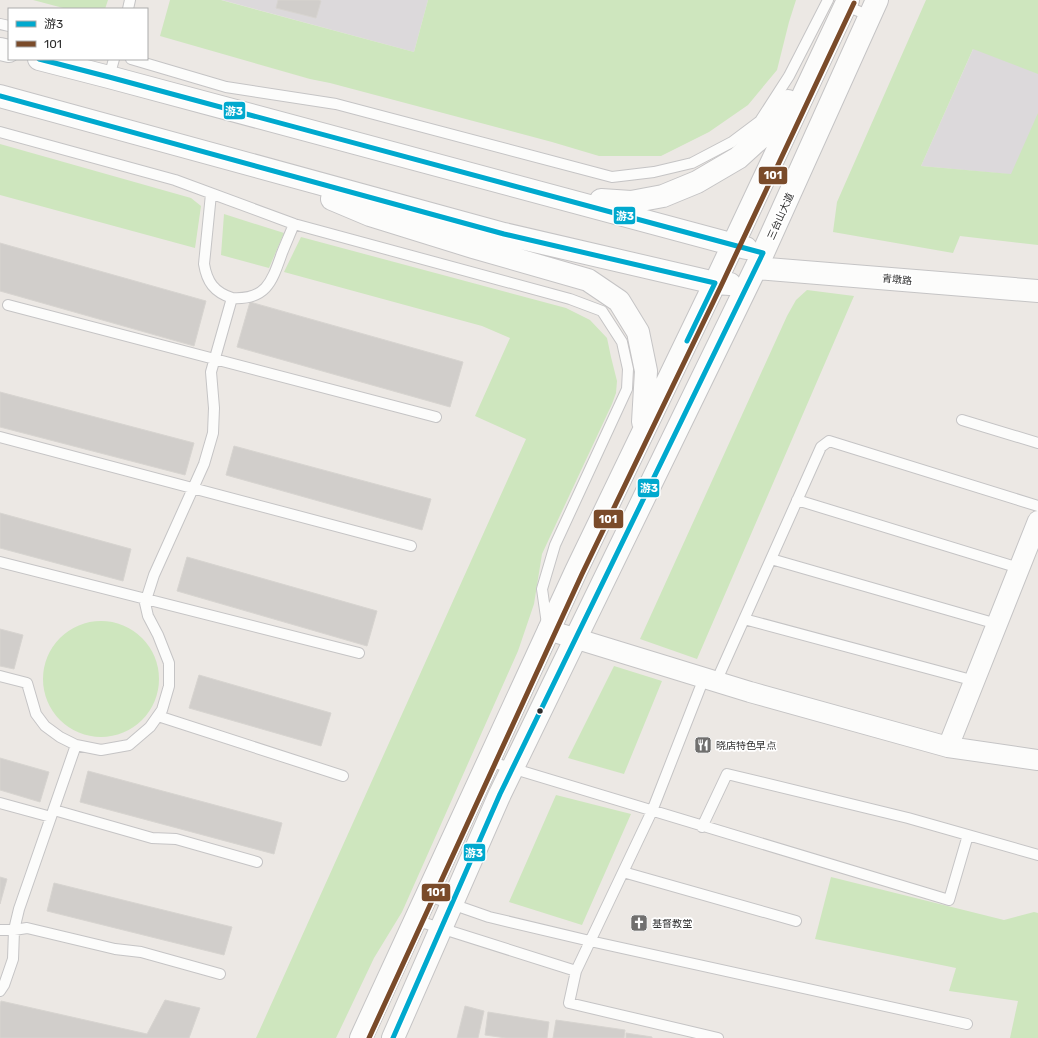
<svg xmlns="http://www.w3.org/2000/svg" width="1038" height="1038" font-family="Rubik,'Noto Sans SC',sans-serif">
<rect width="100%" height="100%" fill="#ece8e4"/>
<!-- industrial -->
<path fill="#dcd9db" d="M222 0H428L414 52Z
M995 0H1038V177L921 166Z"/>
<!-- green -->
<path fill="#cee6be" d="M33 0H108L105 9H67Z
M170 0H221L414 52 428 0H796L789 22 777 70 748 105 709 132 661 156H599L552 142 330 83 310 79 160 36Z
M926 0H1038V74L973 49 921 166 1011 174 1038 113V245L960 236 953 253 833 232 837 202Z
M0 144 191 198 201 206 195 248 0 195Z
M224 214 284 233 269 268 221 255Z
M301 237 566 308 590 320 607 338 611 357 617 381 616 393 612 404 542 554 534 604 518 651 402 912 374 958 336 1038H256L526 439 475 416 510 338 482 326 284 272Z
M807 290 854 296 697 659 640 639 787 316 796 300Z
M43 679a58 58 0 1 1 116 0a58 58 0 1 1-116 0Z
M614 666 662 681 624 774 568 758Z
M556 795 631 814 582 925 509 902Z
M831 877 1004 920 1034 912 1038 913V1038H1010L1018 1001 949 991 956 968 815 939Z"/>
<!-- building -->
<path fill="#d1cecb" stroke="#d7d4d0" d="M278 0H319L321 1 316 18 276 8Z
M0 243 206 301 194 346 0 291Z
M250 302 463 362 450 407 237 347Z
M0 392 194 443 185 475 0 427Z
M234 446 431 499 422 530 226 475Z
M0 513 131 549 123 581 0 548Z
M187 557 377 611 367 646 177 591Z
M0 629 23 635 14 669 0 666Z
M199 675 331 713 321 746 189 708Z
M0 758 49 772 40 802 0 790Z
M88 771 282 823 274 854 80 802Z
M0 877 7 879 0 904Z
M54 883 232 927 224 955 47 911Z
M165 1000 200 1008 189 1038H0V1006L1 1001 147 1034Z
M465 1006 484 1011 478 1038H457Z
M488 1012 549 1022 547 1038H506L485 1035Z
M556 1020 625 1030 624 1038H553Z
M626 1033 652 1037V1038H626Z"/>
<g fill="none" stroke-linecap="round" stroke-linejoin="round">
<defs>
<path id="lane" d="M843 4 846 6 870 16
M128 9 130 0
M0 24 9 26
M131 59 226 87 336 104 612 177 654 172 692 163 732 142 760 121 789 76 828 0
M109 77 114 59
M0 132 175 180 294 224 570 299 602 311 622 342 628 369 627 389 555 545 542 589 547 624
M211 194 204 264C207 282 214 292 232 298
M8 305 436 417
M962 420 1038 443
M0 437 411 546
M797 500 1019 568
M771 559 997 624
M0 562 359 653
M744 619 975 681
M0 676 27 683 36 714 45 726 60 737 76 745 101 750 129 745 150 727 162 710 169 686V663L158 635 148 616 145 603 154 575 204 464 213 433 214 408 211 372 232 298C267 300 272 281 282 253 286 243 290 234 294 224
M704 678 652 811 576 971 569 1003 718 1038
M716 682 821 447 829 441 1038 506
M158 716 343 776
M488 761 949 900 968 835
M0 803 51 817
M54 810 152 838 176 839 257 862
M702 827 727 774 908 818 1038 855
M623 872 796 921
M426 895 489 917 590 941 967 1024
M415 920 576 971
M0 930H14L27 928 115 949 141 952 220 974
M0 991 4 985 13 959 14 930 19 909 76 745"/>
<path id="street" d="M548 630 750 692 948 747 1038 760
M948 747 1038 521"/>
<path id="secondary" d="M0 49 9 51
M39 59 109 77 746 248
M0 96 504 234 715 283 730 284
M332 199 370 215 473 247 588 280 619 301 638 332 646 371 643 422
M601 200 631 202 663 196 697 182 738 158 769 130 788 101
M756 268 1038 291
M361 1038 576 571 715 283 848 0
M393 1038 500 794 763 253 877 0"/>
</defs>
<!-- lane casing -->
<use href="#lane" stroke="#c5c4c5" stroke-width="12"/>
<!-- street casing -->
<use href="#street" stroke="#c5c4c5" stroke-width="22"/>
<!-- secondary casing -->
<use href="#secondary" stroke="#c5c4c5" stroke-width="24"/>
<!-- lane -->
<use href="#lane" stroke="#fcfcfb" stroke-width="10"/>
<!-- street -->
<use href="#street" stroke="#fcfcfb" stroke-width="20"/>
<!-- secondary -->
<use href="#secondary" stroke="#fcfcfb" stroke-width="22"/>
<defs>
<path id="bus-1" d="M39 59 109 77 763 253 500 794 393 1038
M0 96 504 234 715 283 687 341"/>
<path id="bus-2" d="M369 1038 582 574 721 286 854 3"/>
</defs>
<!-- bus-1 casing -->
<use href="#bus-1" stroke="#fff" stroke-width="8"/>
<!-- bus-2 casing -->
<use href="#bus-2" stroke="#fff" stroke-width="8"/>
<!-- bus-1 -->
<use href="#bus-1" stroke="#00a9ce" stroke-width="5"/>
<!-- bus-2 -->
<use href="#bus-2" stroke="#7a4b2a" stroke-width="5"/>
</g>
<!-- icons -->
<defs>
<symbol id="restaurant-square" viewBox="-11 -11 22 22"><rect x="-9" y="-9" width="18" height="18" rx="4" fill="#706f6e" stroke="#fff"/><path d="M-5-6h1v4h1v-4h1v4h1v-4h1v5L-1.5 .5V6h-2V.5L-5-1ZM5-6V6H3V1.5H1.5Q1.5-4 5-6Z" fill="#fff"/></symbol>
<symbol id="church-square" viewBox="-11 -11 22 22"><rect x="-9" y="-9" width="18" height="18" rx="4" fill="#706f6e" stroke="#fff"/><path d="M-1.2-6h2.4v3.5h3.3v2.4h-3.3V6h-2.4V-.1h-3.3v-2.4h3.3Z" fill="#fff"/></symbol>
</defs>
<g fill-rule="evenodd">
<use href="#restaurant-square" x="693" y="735" width="20" height="20"/>
<use href="#church-square" x="629" y="913" width="20" height="20"/>
</g>
<!-- markers -->
<circle fill="#2e2e2e" stroke="#fff" stroke-width="1.5" cx="540" cy="711" r="3.5"/>
<g text-anchor="middle" stroke-width="3.5" stroke-linejoin="round" paint-order="stroke">
<!-- street labels -->
<g font-size="10" fill="#2e2e2e" stroke="#fff">
<text transform="translate(780 216) rotate(-66)" y="4">三台山大道</text>
<text transform="translate(897 279) rotate(5)" y="4">青墩路</text>
</g>
<!-- poi labels -->
<g font-size="10" fill="#2e2e2e" stroke="#fff" text-anchor="start">
<text x="716" y="749">晓店特色早点</text>
<text x="652" y="927">基督教堂</text>
</g>
</g>
<g stroke="#fff" stroke-width="1.5">
<rect x="223" y="101" width="23" height="19" rx="4" fill="#00a9ce"/>
<rect x="758" y="166" width="30" height="19" rx="4" fill="#7a4b2a"/>
<rect x="613" y="206" width="23" height="19" rx="4" fill="#00a9ce"/>
<rect x="637" y="478" width="23" height="20" rx="4" fill="#00a9ce"/>
<rect x="593" y="509" width="31" height="20" rx="4" fill="#7a4b2a"/>
<rect x="463" y="843" width="23" height="19" rx="4" fill="#00a9ce"/>
<rect x="421" y="883" width="30" height="19" rx="4" fill="#7a4b2a"/>
</g>
<g font-size="11" text-anchor="middle" font-weight="bold" fill="#fff">
<text x="234" y="115">游3</text>
<text x="773" y="179">101</text>
<text x="625" y="220">游3</text>
<text x="649" y="492">游3</text>
<text x="608" y="523">101</text>
<text x="474" y="857">游3</text>
<text x="436" y="896">101</text>
</g>
<!-- legend -->
<rect x="8" y="8" width="140" height="52" fill="#ffffff" stroke="#ababab"/>
<rect x="16" y="21" width="20" height="6" fill="#00a9ce" stroke="#ababab"/>
<text x="44" y="28" font-size="12" fill="#2e2e2e">游3</text>
<rect x="16" y="41" width="20" height="6" fill="#7a4b2a" stroke="#ababab"/>
<text x="44" y="48" font-size="12" fill="#2e2e2e">101</text>
</svg>
